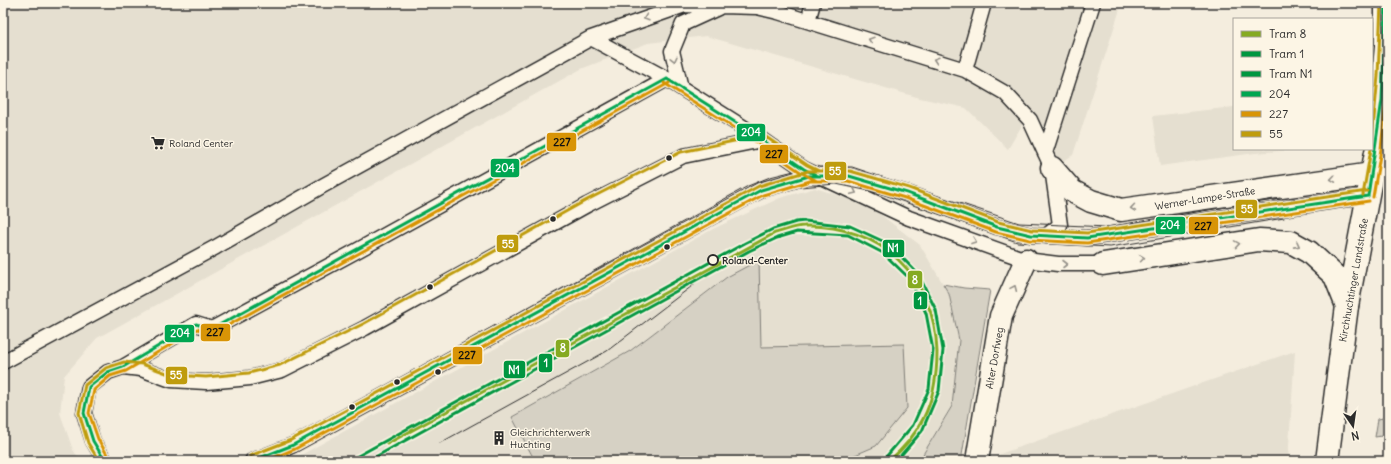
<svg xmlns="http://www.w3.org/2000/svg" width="1391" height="464" font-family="Delius,sans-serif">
<rect width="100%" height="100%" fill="#f4edde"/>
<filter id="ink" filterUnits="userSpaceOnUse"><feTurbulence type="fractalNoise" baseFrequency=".025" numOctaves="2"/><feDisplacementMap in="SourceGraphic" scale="8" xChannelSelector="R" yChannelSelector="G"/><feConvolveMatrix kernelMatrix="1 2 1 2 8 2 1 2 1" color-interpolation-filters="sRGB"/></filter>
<g filter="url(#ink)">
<!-- built -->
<path fill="#e5dfd0" d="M3 3H1122L1073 155 1055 166 1028 115 1008 149 966 108 920 98 706 36 648 43 581 69 97 338 64 376 60 413 73 450 81 461H3Z
M1234 107V149H1309L1255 153 1160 166 1153 116Z
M815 188 868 205 920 245 949 294 959 340 952 406 919 461H841L876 446 760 347 758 261 727 277 630 351 512 417 535 461H290L715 228 780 198Z
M1295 351 1288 461H996L997 455Z"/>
<!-- green -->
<path fill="#d6d1c4" stroke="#807e78" d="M759 260 761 347 904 344 907 408 876 446 841 461H535L512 417 630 351 727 277Z
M943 284 964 288 990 290 961 461H919L952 406 959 340 949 294Z
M1388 417V435L1375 437 1378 419Z"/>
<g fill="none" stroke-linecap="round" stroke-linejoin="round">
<defs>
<path id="service" d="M808 21 813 3
M591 38 667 79 749 131 804 169 909 218 1026 260 1058 264H1103
M965 70 984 3
M681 88 672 51 683 24 718 8
M1045 153 1093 3
M3 362 216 247 324 185 591 38 685 5 757 7 778 12 965 70 1005 93 1030 120 1052 168 1060 225 1046 236
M123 367 141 369 171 380 206 382 250 378 282 370 365 328 587 205 683 156 762 140
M105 461 93 441 84 413 89 387 108 372 123 367 196 324 212 329 360 249 667 79
M252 461 293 445 761 190 809 176H849L907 193 997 227 1031 235 1087 238 1368 196"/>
<path id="minor" d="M1052 168 1072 191 1091 201 1121 210 1372 174
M1103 264 1259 240 1291 242 1309 252 1335 276 1347 306
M977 461 1001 316 1026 260"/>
<path id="secondary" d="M1327 461 1347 306 1377 147 1386 46V3"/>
</defs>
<!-- service casing -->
<use href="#service" stroke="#2b2b2b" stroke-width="17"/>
<!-- minor casing -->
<use href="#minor" stroke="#2b2b2b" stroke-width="25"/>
<!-- secondary casing -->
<use href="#secondary" stroke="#2b2b2b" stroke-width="25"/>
<!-- service -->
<use href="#service" stroke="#fcf5e5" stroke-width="14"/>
<!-- minor -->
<use href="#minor" stroke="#fcf5e5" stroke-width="22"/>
<!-- secondary -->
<use href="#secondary" stroke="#fcf5e5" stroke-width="22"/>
<!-- tram -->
<path stroke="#2b2b2b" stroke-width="1" d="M440 443 607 351 730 257
M249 461 690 218 748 186 770 177 798 170 820 167H852L1019 223 1107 227 1280 198
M280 461 697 231 770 195 800 187 836 184 879 193 1017 242 1110 247 1284 218"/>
<defs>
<path id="bus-1" d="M667 79 749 131 804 169 818 176H837
M1368 196 1382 100 1386 3
M105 461 93 441 84 413 89 387 108 372 123 367 196 324 212 329 667 79
M252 461 293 445 761 190 809 176H849L907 193 997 227 1031 235 1087 238 1368 196"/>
<path id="bus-2" d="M664 83 746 135 802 173 817 181H837
M1373 197 1381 149 1388 82
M109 458 98 439 89 413 94 390 110 376 126 371 197 329 214 333 669 83
M266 461 295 449 763 195 810 181H848L905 198 996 232 1030 240 1087 243 1369 201"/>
<path id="bus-3" d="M1372 139 1378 76 1381 3
M1363 195 1371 149
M250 456 291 440 759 186 808 171H837
M99 461 88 443 79 413 85 385 106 368 124 362 142 364 172 375 206 377 249 373 280 365 363 324 585 201 681 152 763 135 807 165 819 171H850L909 188 998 222 1032 230 1087 233 1367 191"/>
</defs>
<!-- bus-1 casing -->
<use href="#bus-1" stroke="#fcf5e5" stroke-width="6"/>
<!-- bus-2 casing -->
<use href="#bus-2" stroke="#fcf5e5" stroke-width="6"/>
<!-- bus-3 casing -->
<use href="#bus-3" stroke="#fcf5e5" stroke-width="6"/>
<!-- bus-1 -->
<use href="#bus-1" stroke="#00a651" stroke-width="3"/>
<!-- bus-2 -->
<use href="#bus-2" stroke="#d89406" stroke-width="3"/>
<!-- bus-3 -->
<use href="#bus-3" stroke="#bf9c0d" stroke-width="3"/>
<defs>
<path id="tram-1" d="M387 444 775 233C784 231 795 226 804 226 880 224 935 276 937 352 937 375 934 398 923 419 915 435 903 449 889 461"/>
<path id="tram-2" d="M368 461 749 251 777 238 797 232 848 235 883 253 910 279 926 313 933 350 929 389 913 425 885 458"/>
<path id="tram-3" d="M356 457 745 243 773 229 796 222 805 221 850 226 889 244 918 274 936 310 943 350 939 391 922 431 896 461"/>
</defs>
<!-- tram-1 casing -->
<use href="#tram-1" stroke="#fcf5e5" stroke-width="6"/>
<!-- tram-2 casing -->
<use href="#tram-2" stroke="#fcf5e5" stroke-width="6"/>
<!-- tram-3 casing -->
<use href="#tram-3" stroke="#fcf5e5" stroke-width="6"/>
<!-- tram-1 -->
<use href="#tram-1" stroke="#85aa21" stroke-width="3"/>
<!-- tram-2 -->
<use href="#tram-2" stroke="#009640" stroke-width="3"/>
<!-- tram-3 -->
<use href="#tram-3" stroke="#009640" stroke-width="3"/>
</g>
<!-- one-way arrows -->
<defs><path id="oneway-chevron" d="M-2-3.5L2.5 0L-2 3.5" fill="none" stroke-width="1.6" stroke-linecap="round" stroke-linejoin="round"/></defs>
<g stroke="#949088">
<use href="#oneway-chevron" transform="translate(646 18) rotate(161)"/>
<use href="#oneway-chevron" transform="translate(871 40) rotate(-162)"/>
<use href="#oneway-chevron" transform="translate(674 59) rotate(77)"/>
<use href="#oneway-chevron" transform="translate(936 60) rotate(-162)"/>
<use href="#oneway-chevron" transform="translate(1333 179) rotate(172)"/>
<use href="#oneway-chevron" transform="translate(854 192) rotate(25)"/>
<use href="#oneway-chevron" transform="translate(1133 208) rotate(172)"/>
<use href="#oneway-chevron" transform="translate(974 241) rotate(20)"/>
<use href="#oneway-chevron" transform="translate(1237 244) rotate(-9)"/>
<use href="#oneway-chevron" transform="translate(1297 245) rotate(28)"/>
<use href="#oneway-chevron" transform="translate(1142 258) rotate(-8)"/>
<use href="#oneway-chevron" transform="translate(1065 264)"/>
<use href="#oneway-chevron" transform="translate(1014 288) rotate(-66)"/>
</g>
</g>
<!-- icons -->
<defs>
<symbol id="supermarket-bare" viewBox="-9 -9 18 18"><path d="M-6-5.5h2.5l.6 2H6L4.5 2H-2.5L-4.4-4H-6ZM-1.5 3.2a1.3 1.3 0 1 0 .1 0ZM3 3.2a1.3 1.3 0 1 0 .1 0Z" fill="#2b2b2b" stroke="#fcf5e5" stroke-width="2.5" paint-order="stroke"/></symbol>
<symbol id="building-bare" viewBox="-9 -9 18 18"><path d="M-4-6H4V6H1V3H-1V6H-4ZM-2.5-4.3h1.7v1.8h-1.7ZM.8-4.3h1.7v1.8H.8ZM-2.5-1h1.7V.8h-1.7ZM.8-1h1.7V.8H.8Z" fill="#2b2b2b" stroke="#fcf5e5" stroke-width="2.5" paint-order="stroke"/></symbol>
</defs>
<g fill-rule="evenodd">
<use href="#supermarket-bare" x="148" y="133" width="20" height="20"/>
<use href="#building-bare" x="489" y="428" width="20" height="20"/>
</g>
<!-- markers -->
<g fill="#2b2b2b" stroke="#fcf5e5" stroke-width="1.5">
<circle cx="669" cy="158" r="3.5"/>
<circle cx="553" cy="219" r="3.5"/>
<circle cx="667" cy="247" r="3.5"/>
<circle cx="430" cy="287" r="3.5"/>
<circle cx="438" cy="372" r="3.5"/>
<circle cx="397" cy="382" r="3.5"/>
<circle cx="352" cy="407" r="3.5"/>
</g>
<circle fill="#fcf5e5" stroke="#2b2b2b" stroke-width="2" cx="713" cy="260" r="5"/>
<g text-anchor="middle" stroke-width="3" stroke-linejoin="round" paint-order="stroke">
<!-- poi labels -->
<g font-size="10" fill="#2b2b2b" stroke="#fcf5e5" text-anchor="start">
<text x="169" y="147">Roland Center</text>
<text x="510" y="436">Gleichrichterwerk<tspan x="510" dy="12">Huchting</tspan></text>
</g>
<!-- street labels -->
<g font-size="10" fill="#2b2b2b" stroke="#fcf5e5">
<text transform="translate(1205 198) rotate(-9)" y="4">Werner-Lampe-Straße</text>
<text transform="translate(1353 280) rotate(-80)" y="4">Kirchhuchtinger Landstraße</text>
<text transform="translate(994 358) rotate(-80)" y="4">Alter Dorfweg</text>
</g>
<!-- stop labels -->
<g font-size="10" font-weight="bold" fill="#2b2b2b" stroke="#fcf5e5" text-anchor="start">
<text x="722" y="264">Roland-Center</text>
</g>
</g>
<g stroke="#fcf5e5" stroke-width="1.5">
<rect x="736" y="123" width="30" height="19" rx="4" fill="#00a651"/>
<rect x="546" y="132" width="31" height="20" rx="4" fill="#d89406"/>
<rect x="759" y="144" width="30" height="20" rx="4" fill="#d89406"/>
<rect x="490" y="158" width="30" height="20" rx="4" fill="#00a651"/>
<rect x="824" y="161" width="23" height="20" rx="4" fill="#bf9c0d"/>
<rect x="1235" y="199" width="23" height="20" rx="4" fill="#bf9c0d"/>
<rect x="1155" y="216" width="31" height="19" rx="4" fill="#00a651"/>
<rect x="1188" y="216" width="31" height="19" rx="4" fill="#d89406"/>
<rect x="496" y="234" width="23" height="19" rx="4" fill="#bf9c0d"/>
<rect x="882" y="239" width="23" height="19" rx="4" fill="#009640"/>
<rect x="907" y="270" width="16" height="19" rx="4" fill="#85aa21"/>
<rect x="913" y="291" width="15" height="19" rx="4" fill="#009640"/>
<rect x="200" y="323" width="31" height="19" rx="4" fill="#d89406"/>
<rect x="164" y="324" width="31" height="19" rx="4" fill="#00a651"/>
<rect x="555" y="339" width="15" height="19" rx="4" fill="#85aa21"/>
<rect x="452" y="346" width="31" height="19" rx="4" fill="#d89406"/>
<rect x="538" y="353" width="15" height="20" rx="4" fill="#009640"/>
<rect x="503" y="360" width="23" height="19" rx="4" fill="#009640"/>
<rect x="165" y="366" width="23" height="19" rx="4" fill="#bf9c0d"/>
</g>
<g font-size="11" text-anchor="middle" font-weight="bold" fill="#fff">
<text x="751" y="136">204</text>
<text x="505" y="172">204</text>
<text x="835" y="175">55</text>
<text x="1247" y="213">55</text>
<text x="1170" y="229">204</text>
<text x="508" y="248">55</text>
<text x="893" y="252">N1</text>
<text x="915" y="284">8</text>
<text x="920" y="305">1</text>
<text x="180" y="337">204</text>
<text x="563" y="352">8</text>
<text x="546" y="367">1</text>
<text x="514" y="374">N1</text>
<text x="176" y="379">55</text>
</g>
<g font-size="11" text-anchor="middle" font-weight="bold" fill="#111">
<text x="562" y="146">227</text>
<text x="774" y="158">227</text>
<text x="1203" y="230">227</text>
<text x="215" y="336">227</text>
<text x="467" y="359">227</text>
</g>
<!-- margin -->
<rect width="1391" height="464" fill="none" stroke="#fcf5e5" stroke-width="16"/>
<rect x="8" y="8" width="1375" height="448" fill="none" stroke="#2b2b2b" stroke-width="1.5" filter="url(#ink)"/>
<!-- legend -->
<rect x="1233" y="18" width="140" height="132" fill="#fcf5e5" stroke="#a8a49b"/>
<rect x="1241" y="31" width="20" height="6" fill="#85aa21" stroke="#a8a49b"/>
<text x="1269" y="38" font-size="12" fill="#2b2b2b">Tram 8</text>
<rect x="1241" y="51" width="20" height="6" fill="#009640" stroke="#a8a49b"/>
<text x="1269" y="58" font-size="12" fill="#2b2b2b">Tram 1</text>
<rect x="1241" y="71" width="20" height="6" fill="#009640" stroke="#a8a49b"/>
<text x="1269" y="78" font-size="12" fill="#2b2b2b">Tram N1</text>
<rect x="1241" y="91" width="20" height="6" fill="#00a651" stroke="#a8a49b"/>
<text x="1269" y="98" font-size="12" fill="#2b2b2b">204</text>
<rect x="1241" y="111" width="20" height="6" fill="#d89406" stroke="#a8a49b"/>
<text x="1269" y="118" font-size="12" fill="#2b2b2b">227</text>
<rect x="1241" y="131" width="20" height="6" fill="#bf9c0d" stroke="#a8a49b"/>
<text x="1269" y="138" font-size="12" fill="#2b2b2b">55</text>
<!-- north arrow -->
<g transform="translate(1353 426) rotate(167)" stroke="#fcf5e5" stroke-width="3" paint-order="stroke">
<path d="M0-3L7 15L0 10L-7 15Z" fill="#2b2b2b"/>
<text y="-6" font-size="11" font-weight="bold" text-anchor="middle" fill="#2b2b2b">N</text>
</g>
</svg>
